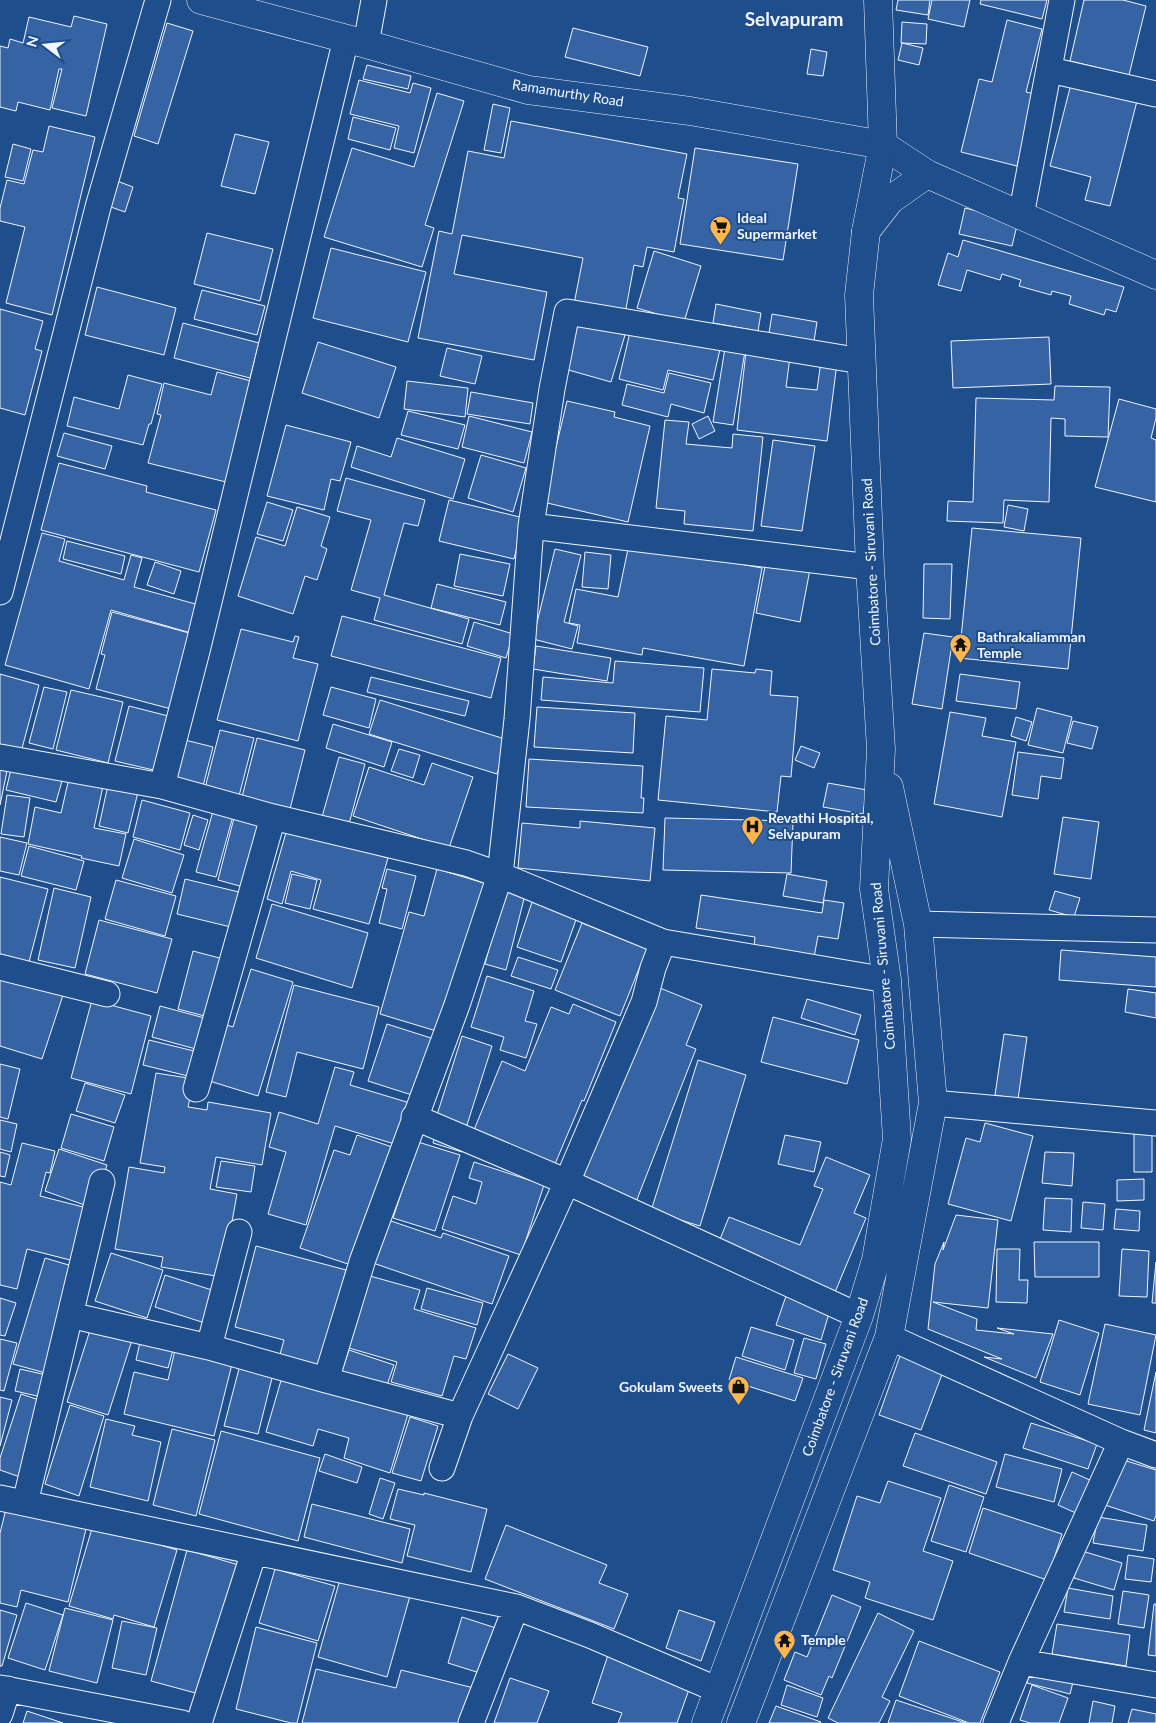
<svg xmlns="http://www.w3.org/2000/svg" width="1156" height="1723" font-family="Lato,sans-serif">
<rect width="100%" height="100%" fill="#1f4e8c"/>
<!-- building -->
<path fill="#3563a3" stroke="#f2f6ff" d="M898 0H930L928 15 896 10Z
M932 0H970L964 27 928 19Z
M981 0H1047L1042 19 980 4Z
M1084 0H1123L1146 6 1129 75 1070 61Z
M74 16 107 24 86 116 52 108 62 69H59L50 110 18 102 16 111 0 107V46L8 48 10 39 23 43 29 17 71 27Z
M1007 20 1042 29 1026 92 1035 94 1017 166 961 152 979 79 992 82Z
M902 22 927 24 926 44 901 43Z
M167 23 193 31 158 144 134 136Z
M573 28 648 47 640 76 565 57Z
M902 43 923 48 919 65 898 60Z
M811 49 827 52 823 76 807 74Z
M367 65 411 76 408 89 363 79Z
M359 80 410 93 413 83 431 88 414 153 394 148 399 126 350 114Z
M1071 84 1137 101 1110 206 1085 200 1091 177 1050 166Z
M437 93 464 101 425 225 434 228 422 267 324 237 352 148 414 167Z
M493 104 510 108 501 153 484 150Z
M353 117 396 128 390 150 348 139Z
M511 121 687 154 678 198 684 199 674 252 647 247 643 267 634 265 625 314 574 304 583 258 462 235 454 274 547 292 534 360 418 338 439 231 452 234 468 151 504 158Z
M49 126 95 137 52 315 6 303 25 227 0 221V208L7 180 24 184 33 150 43 152Z
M235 134 269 142 255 194 221 186Z
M13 144 31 149 23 181 5 177Z
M695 148 798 164 783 260 680 244Z
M117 181 133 187 125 212 108 206Z
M965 208 1018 221 1012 246 959 234Z
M207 233 273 249 260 301 194 284Z
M963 240 1124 287 1116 312 1106 309 1104 315 1069 304 1071 296 1052 291 1051 295 1019 286 1021 280 1002 274 1000 280 967 270 961 291 938 285 948 253 958 257Z
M331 248 426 272 408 342 313 318Z
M654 251 701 266 684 322 637 308Z
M97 287 176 308 164 355 85 335Z
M202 290 265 306 257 335 194 319Z
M716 304 761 313 758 331 713 323Z
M0 309 43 321 35 349 42 351 25 415 0 408Z
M772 314 817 322 814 341 769 333Z
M579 321 625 335 611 382 565 369Z
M183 323 259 343 250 378 174 358Z
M631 328 720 349 713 380 668 370 663 390 619 379Z
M1049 337 1051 384 953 388 951 341Z
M318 342 396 367 379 418 302 393Z
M447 348 482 356 475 384 440 376Z
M725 348 745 351 733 425 713 422Z
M746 352 790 357 786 387 817 390 821 361 837 363 827 441 737 430Z
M217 372 251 381 226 482 148 463 161 415 157 414 164 383 211 395Z
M669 373 711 383 704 413 671 404 668 417 622 405 627 384 664 393Z
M128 375 162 384 151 424H149L143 445 67 426 74 397 119 409Z
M407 381 468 388 465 417 404 409Z
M1055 386 1110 387 1108 437 1065 436V419L1051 418 1049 502 1004 500 1003 523 947 521 948 501 973 502 976 398 1054 400Z
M471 392 533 403 530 424 467 414Z
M1119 399 1156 409V418L1151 438 1156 440V502L1095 487Z
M567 401 615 412 614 417 650 426 628 522 543 502Z
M408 411 465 425 458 449 401 435Z
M469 416 532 432 524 463 462 447Z
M708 416 715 431 699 439 692 424Z
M665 420 689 422 686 444 732 448 733 434 763 437 753 531 684 524 685 511 656 508Z
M286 425 351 442 340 481 331 479 324 510 267 496Z
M64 433 112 446 105 469 57 456Z
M397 438 465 459 453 499 351 467 357 446 391 457Z
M773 440 815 446 802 531 761 526Z
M481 455 526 468 513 512 468 498Z
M59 463 147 486 146 492 216 510 199 572 41 530Z
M346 478 425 500 418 526 404 523 384 595 469 619 462 644 374 620 380 598 351 590 371 520 337 511Z
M449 500 524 518 514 559 439 541Z
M267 502 293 510 283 541 257 534Z
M1008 505 1028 509 1024 531 1004 527Z
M297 507 330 517 321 546 327 549 317 580 305 576 293 614 238 596 256 537 285 546Z
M972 528 1081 538 1068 669 959 658Z
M42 533 65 539 59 561 124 580 131 555 142 558 134 587 199 605 191 633 111 610 89 689 5 665Z
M67 541 125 556 121 574 63 559Z
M629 544 762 568 744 666 643 648 642 655 577 643 580 625 569 623 576 589 618 597Z
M555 549 581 555 564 622 578 626 572 649 533 639Z
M585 552 611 555 608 589 582 587Z
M460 554 510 564 503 596 454 586Z
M767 556 811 564 800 622 756 613Z
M155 562 181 571 174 594 147 585Z
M924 564H952L950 619 923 618Z
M437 584 506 602 500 625 431 608Z
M112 612 189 633 181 663 188 665 175 710 96 689 105 655 101 654Z
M342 616 501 658 491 698 331 656Z
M474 622 513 634 506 658 467 646Z
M241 629 293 642 295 636 299 637 293 658 318 664 298 741 217 720Z
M924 633 953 637 942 709 912 704Z
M536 646 611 658 607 681 533 669Z
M615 661 704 668 700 712 541 700 543 677 613 683Z
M712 669 755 673 756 669 772 671 770 695 798 697 791 777 781 776 777 812 658 800 666 716 707 720Z
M0 674 39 685 21 752 0 746Z
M960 674 1020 682 1016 709 956 701Z
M371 677 469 701 465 716 367 692Z
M44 687 67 692 53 749 29 743Z
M331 687 376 699 369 728 323 715Z
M71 690 123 702 108 763 56 750Z
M380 700 508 740 497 774 369 734Z
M129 706 176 718 162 772 115 761Z
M537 707 635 713 633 753 534 747Z
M1037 708 1072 717 1063 753 1028 745Z
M950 712 986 718 982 736 1016 742 1002 817 934 804Z
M1016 717 1032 722 1026 741 1011 736Z
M1073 721 1098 727 1092 749 1067 743Z
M333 724 392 742 384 767 326 748Z
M220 730 254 738 239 796 205 788Z
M177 738 213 747 203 786 167 778Z
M257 738 305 750 290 809 242 797Z
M801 746 820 753 814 768 795 760Z
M399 749 420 755 413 778 391 771Z
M1018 752 1064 758 1061 779 1041 776 1038 799 1012 795Z
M339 757 365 764 349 824 322 817Z
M529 759 643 766 641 798H644L643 813 526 807Z
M432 763 473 777 449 848 353 816 369 767 424 785Z
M11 769 62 781 56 802 6 790Z
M0 770 7 771 0 805Z
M69 778 103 786 94 828 126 834 119 866 81 858 82 856 28 844 35 807 61 813Z
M828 783 867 790 863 814 823 807Z
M108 785 138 792 128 833 99 826Z
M7 795 30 798 24 837 1 834Z
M142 800 190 813 180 850 133 837Z
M213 811 233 816 216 877 196 872Z
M193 815 208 820 199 850 184 845Z
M1063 817 1099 822 1091 879 1054 874Z
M234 818 263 825 247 888 218 880Z
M665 818 793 821 791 873 663 870Z
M580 821 655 828 650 881 518 868 522 823 580 828Z
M287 829 388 858 369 924 313 909 321 880 291 871 282 904 267 899Z
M0 837 27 843 19 875 0 871Z
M134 839 184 855 172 893 122 878Z
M29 846 84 861 76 890 21 876Z
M387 869 416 876 402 929 379 923 387 889 382 888Z
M437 869 487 884 443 1033 380 1014 409 912 424 916Z
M292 874 317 880 310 909 285 903Z
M787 874 827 881 823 903 783 896Z
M0 877 48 889 29 962 0 954Z
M185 879 243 893 235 928 177 914Z
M116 880 176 896 165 936 105 919Z
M54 888 91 897 75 968 38 960Z
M504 890 525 895 506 970 485 964Z
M1055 891 1080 898 1074 917 1049 910Z
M701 895 822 913 824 900 844 903 838 939 818 936 814 957 754 948 755 937 696 928Z
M533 899 578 914 561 962 517 947Z
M272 904 368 933 352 988 256 958Z
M99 920 172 939 157 993 85 974Z
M582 923 647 949 620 1016 555 990Z
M1061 950 1156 957V987L1059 980Z
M193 951 227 960 212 1018 178 1009Z
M518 957 558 970 551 989 511 976Z
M251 969 293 982 258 1096 203 1079 220 1023 233 1027Z
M0 975 63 995 42 1059 0 1046Z
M487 976 534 991 525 1021 537 1024 526 1058 500 1050 504 1037 471 1027Z
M294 985 379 1007 363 1069 297 1052 286 1097 266 1092Z
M660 988 702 1005 686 1045 696 1049 636 1202 580 1180 613 1097 616 1099Z
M1128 989 1156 993V1018L1125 1012Z
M807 999 861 1015 855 1035 801 1018Z
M92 1000 151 1016 131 1094 71 1078Z
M573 1004 616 1022 584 1101 582 1100 555 1164 474 1130 502 1061 525 1071 551 1007 569 1014Z
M160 1006 212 1020 203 1051 152 1037Z
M773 1017 859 1040 847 1084 761 1062Z
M387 1024 434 1039 415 1096 368 1081Z
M1004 1034 1027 1037 1018 1099 995 1095Z
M462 1036 492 1046 466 1128 436 1118Z
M149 1040 202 1053 196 1078 143 1065Z
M698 1060 746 1075 700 1226 651 1211Z
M0 1064 20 1069 8 1119 0 1117Z
M335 1067 354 1072 350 1085 410 1103 398 1145 335 1126 306 1225 268 1214 286 1152 269 1147 279 1112 318 1124Z
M156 1073 194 1079 188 1107 207 1110 208 1102 271 1113 262 1165 216 1157 210 1189 237 1194 222 1277 161 1267 163 1257 115 1249 129 1167 164 1173 165 1167 140 1163Z
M85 1083 125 1095 115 1123 76 1111Z
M71 1114 114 1127 104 1161 61 1148Z
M0 1120 17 1124 11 1152 0 1149Z
M985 1123 1033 1136 1011 1221 948 1204 966 1138 980 1142Z
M436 1132 466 1141 462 1152 433 1143Z
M1134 1132H1152V1172H1134Z
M357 1135 392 1147 351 1265 300 1248 334 1150 350 1155Z
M785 1135 821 1142 814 1172 778 1164Z
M418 1142 460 1155 435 1231 393 1218Z
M22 1143 55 1151 50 1173 46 1172 40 1196 91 1209 78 1262 27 1249 17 1289 0 1285V1182L11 1185Z
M59 1149 107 1165 93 1208 45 1191Z
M0 1152 10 1155 5 1177 0 1176Z
M1045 1152 1074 1153 1072 1186 1042 1183Z
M826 1157 870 1175 854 1213 866 1218 833 1297 716 1249 729 1217 800 1245 823 1189 814 1186Z
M221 1161 255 1166 251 1192 216 1187Z
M474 1162 544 1185 521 1255 442 1229 453 1196 476 1204 482 1182 469 1178Z
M1144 1179V1200L1117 1201V1180Z
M1045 1198 1072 1199 1071 1232 1043 1230Z
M1083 1202 1105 1204 1103 1230 1081 1228Z
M1116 1209 1140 1211 1139 1231 1114 1229Z
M956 1215 998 1220 988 1308 933 1302 977 1319 976 1330 1014 1334 997 1328 1053 1334 1036 1378 984 1357 1002 1359 928 1329 935 1264 944 1242 943 1250Z
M388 1220 441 1238 443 1233 509 1256 492 1304 373 1263Z
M1034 1242H1099V1277H1035Z
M256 1246 346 1270 319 1369 279 1358 284 1340 235 1327Z
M997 1249H1020L1019 1280H1028L1027 1303 996 1302Z
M1122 1249 1149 1251 1147 1297 1119 1296Z
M111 1253 163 1270 147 1318 95 1301Z
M45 1258 79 1268 49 1374 13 1364Z
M1156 1262V1303H1152Z
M165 1275 218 1292 208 1324 155 1307Z
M370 1276 420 1290 414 1309 476 1328 466 1359 454 1356 442 1396 391 1382 397 1362 349 1348Z
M427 1288 483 1303 477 1325 421 1309Z
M786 1296 830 1310 821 1340 776 1325Z
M0 1298 16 1303 5 1336 0 1335Z
M1059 1320 1099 1333 1080 1395 1040 1382Z
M92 1324 133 1337 108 1415 67 1402Z
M1105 1324 1156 1335 1140 1415 1088 1404Z
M751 1327 794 1340 785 1370 742 1356Z
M141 1338 174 1346 168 1368 136 1360Z
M804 1338 826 1344 816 1379 794 1373Z
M0 1339 17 1343 4 1391 0 1390Z
M175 1350 232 1364 214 1436 124 1414 134 1372 168 1380Z
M349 1350 394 1365 386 1388 341 1374Z
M901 1353 944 1369 921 1430 879 1415Z
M508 1354 538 1368 518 1409 488 1394Z
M736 1357 803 1378 795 1401 729 1380Z
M240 1365 273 1374 258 1434 224 1426Z
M20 1369 51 1376 46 1398 15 1391Z
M1156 1372V1433L1144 1430Z
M282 1377 408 1414 390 1473 344 1458 349 1438 318 1429 313 1446 266 1432Z
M21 1394 48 1403 23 1478 0 1470V1458Z
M0 1397 12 1400 0 1446Z
M70 1405 104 1416 79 1496 45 1484Z
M410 1417 438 1426 421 1481 392 1473Z
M106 1419 135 1426 132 1435 161 1442 148 1501 90 1487Z
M1031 1423 1097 1444 1088 1469 1023 1448Z
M172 1429 215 1440 196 1516 153 1505Z
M221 1431 320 1458 298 1541 199 1514Z
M915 1433 997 1462 986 1494 903 1466Z
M325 1454 362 1467 357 1483 319 1471Z
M1005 1454 1062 1469 1054 1502 996 1487Z
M1120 1459 1156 1470V1515L1154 1521 1105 1505Z
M1072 1472 1092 1481 1078 1514 1058 1505Z
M380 1478 395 1483 383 1519 369 1514Z
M888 1481 941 1498 923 1551 953 1561 933 1620 865 1598 870 1582 833 1570 857 1496 880 1503Z
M949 1485 984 1497 966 1552 931 1541Z
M398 1489 424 1495V1493L487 1509 471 1572 407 1556 415 1525 390 1519Z
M312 1504 410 1529 402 1563 304 1537Z
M983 1508 1062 1534 1047 1580 969 1553Z
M6 1509 86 1529 68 1602 21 1590 17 1607 0 1603V1533Z
M1098 1517 1147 1525 1143 1551 1093 1543Z
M93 1525 177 1550 154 1627 114 1615 113 1619 69 1606Z
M506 1525 607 1565 599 1583 628 1594 614 1629 485 1579Z
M187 1550 239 1565 203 1695 151 1681Z
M1082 1551 1122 1563 1114 1590 1074 1578Z
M1128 1555 1154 1559 1151 1582 1125 1579Z
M275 1569 335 1586 318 1641 259 1623Z
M341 1576 410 1596 387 1677 318 1657Z
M1068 1588 1113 1596 1110 1619 1064 1612Z
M1123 1591 1149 1595 1144 1628 1118 1624Z
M832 1595 861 1607 832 1678 829 1676 821 1695 784 1680 795 1652 807 1657Z
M26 1603 63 1615 45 1670 8 1658Z
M1154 1604H1156V1656L1148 1655Z
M65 1608 113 1620 97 1683 49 1671Z
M0 1610 17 1615 2 1666H0Z
M679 1610 715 1622 701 1661 666 1648Z
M878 1613 914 1631 882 1697 890 1701 879 1723H838L828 1718Z
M462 1617 502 1630 486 1675 448 1663Z
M122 1621 157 1628 146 1675 112 1668Z
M1057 1624 1130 1635 1126 1666 1052 1654Z
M256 1627 317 1643 297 1723H291L236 1709Z
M919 1641 1000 1672 980 1723H969L899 1696Z
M608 1655 691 1684 677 1723H618L622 1713 592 1703Z
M1031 1668 1074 1678 1070 1694 1027 1683Z
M316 1669 396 1688 401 1670 474 1688 465 1723H302Z
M510 1678 549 1691 537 1723H494Z
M787 1685 823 1698 817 1717 781 1705Z
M1032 1685 1068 1698 1059 1723H1030L1020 1720Z
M896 1700 966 1723H888Z
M1093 1701 1115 1706 1112 1723H1089Z
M776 1706 821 1722 820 1723H769Z
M1132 1709 1156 1714V1723H1128Z
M27 1711 63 1723H23Z"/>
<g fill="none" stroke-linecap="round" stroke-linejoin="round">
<defs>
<path id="minor" d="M366 44 374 0
M1050 70 1156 94
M1021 216 1062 0
M531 526 870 567
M0 592 98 207 158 0
M0 757 162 786 273 817 466 863 500 875 663 942 653 968 644 1002 567 1182 859 1316
M162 786 198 647 346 39
M918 924 1156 930
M663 942 887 980
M0 967 107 994
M196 1089 273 817
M933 1103 1156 1123
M414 1117 567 1182 460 1416 442 1468
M70 1315 209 1347 239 1232
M889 1337 1121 1442 1021 1662 996 1723
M209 1347 326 1380
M460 1416 326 1380 363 1259 457 1005 500 875 517 719 531 526 552 389 567 312 861 361
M1121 1442 1156 1455
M0 1498 516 1607 590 1635 718 1690
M25 1503 102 1182
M1021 1662 1156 1685
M0 1688 182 1723
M0 1714 8 1689
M199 1723 254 1552
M471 1723 516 1607"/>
<path id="tertiary" d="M201 0 366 44 528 90 690 111 883 145"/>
<path id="secondary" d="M883 145 927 174 1156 275
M866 231 890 200 927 174"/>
<path id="primary" d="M706 1723 859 1316 876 1260 897 1139 887 980 874 889 881 749 870 567 859 295 866 231 883 145 878 0
M741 1723 889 1337 933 1103 918 924 889 787"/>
</defs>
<!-- minor casing -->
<use href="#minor" stroke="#f2f6ff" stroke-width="27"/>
<!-- tertiary casing -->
<use href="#tertiary" stroke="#f2f6ff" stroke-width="29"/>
<!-- secondary casing -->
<use href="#secondary" stroke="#f2f6ff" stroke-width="29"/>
<!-- primary casing -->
<use href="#primary" stroke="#f2f6ff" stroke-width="29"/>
<!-- minor -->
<use href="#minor" stroke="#1f4e8c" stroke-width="25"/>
<!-- tertiary -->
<use href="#tertiary" stroke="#1f4e8c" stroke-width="28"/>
<!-- secondary -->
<use href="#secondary" stroke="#1f4e8c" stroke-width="28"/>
<!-- primary -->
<use href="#primary" stroke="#1f4e8c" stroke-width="28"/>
</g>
<!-- icons -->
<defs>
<symbol id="supermarket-pin" viewBox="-11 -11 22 30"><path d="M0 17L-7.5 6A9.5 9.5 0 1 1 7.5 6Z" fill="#ffb74d" stroke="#1f4e8c"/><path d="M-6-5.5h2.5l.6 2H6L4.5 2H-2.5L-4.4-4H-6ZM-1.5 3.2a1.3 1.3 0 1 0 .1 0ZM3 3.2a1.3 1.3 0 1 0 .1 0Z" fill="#111"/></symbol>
<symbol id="temple-pin" viewBox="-11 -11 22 30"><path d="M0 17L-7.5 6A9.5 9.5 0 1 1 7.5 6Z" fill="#ffb74d" stroke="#1f4e8c"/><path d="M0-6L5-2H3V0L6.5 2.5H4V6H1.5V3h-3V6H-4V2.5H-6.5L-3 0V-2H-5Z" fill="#111"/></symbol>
<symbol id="hospital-pin" viewBox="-11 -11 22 30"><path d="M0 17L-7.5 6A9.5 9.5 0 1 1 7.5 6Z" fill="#ffb74d" stroke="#1f4e8c"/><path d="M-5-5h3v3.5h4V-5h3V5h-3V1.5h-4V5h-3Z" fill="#111"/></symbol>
<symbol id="shop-pin" viewBox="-11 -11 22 30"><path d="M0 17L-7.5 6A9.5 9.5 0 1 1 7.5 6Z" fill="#ffb74d" stroke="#1f4e8c"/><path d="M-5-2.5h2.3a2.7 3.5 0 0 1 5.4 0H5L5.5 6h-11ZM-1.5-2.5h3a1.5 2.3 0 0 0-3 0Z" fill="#111"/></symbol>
</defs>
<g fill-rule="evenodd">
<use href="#supermarket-pin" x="708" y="214" width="25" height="34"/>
<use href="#temple-pin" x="948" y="632" width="25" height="34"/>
<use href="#hospital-pin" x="740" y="814" width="25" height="34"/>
<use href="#shop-pin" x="726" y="1374" width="25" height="34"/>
<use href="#temple-pin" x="772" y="1628" width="25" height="34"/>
</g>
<g text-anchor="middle" stroke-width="4" stroke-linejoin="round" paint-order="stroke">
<!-- street labels -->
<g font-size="14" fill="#f2f6ff" stroke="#1f4e8c">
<text transform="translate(568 93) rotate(9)" y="5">Ramamurthy Road</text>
<text transform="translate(871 562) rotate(-93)" y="5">Coimbatore - Siruvani Road</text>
<text transform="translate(883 966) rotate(-95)" y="5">Coimbatore - Siruvani Road</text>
<text transform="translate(835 1377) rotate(-70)" y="5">Coimbatore - Siruvani Road</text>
</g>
<!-- poi labels -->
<g font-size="14" font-weight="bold" fill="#f2f6ff" stroke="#1f4e8c" text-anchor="start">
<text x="737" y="223">Ideal<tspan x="737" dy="16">Supermarket</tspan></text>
<text x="977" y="642">Bathrakaliamman<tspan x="977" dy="16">Temple</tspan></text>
<text x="768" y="823">Revathi Hospital,<tspan x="768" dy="16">Selvapuram</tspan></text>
<text x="723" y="1392" text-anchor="end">Gokulam Sweets</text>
<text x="801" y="1645">Temple</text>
</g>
<!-- district labels -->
<g font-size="19" font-weight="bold" fill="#f2f6ff" stroke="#1f4e8c">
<text x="794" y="26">Selvapuram</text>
</g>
</g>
<!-- north arrow -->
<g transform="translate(45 45) rotate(286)" stroke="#1f4e8c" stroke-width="4" paint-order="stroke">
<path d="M0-4L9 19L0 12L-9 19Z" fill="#f2f6ff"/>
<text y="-8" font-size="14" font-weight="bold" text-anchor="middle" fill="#f2f6ff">N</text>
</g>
</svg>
